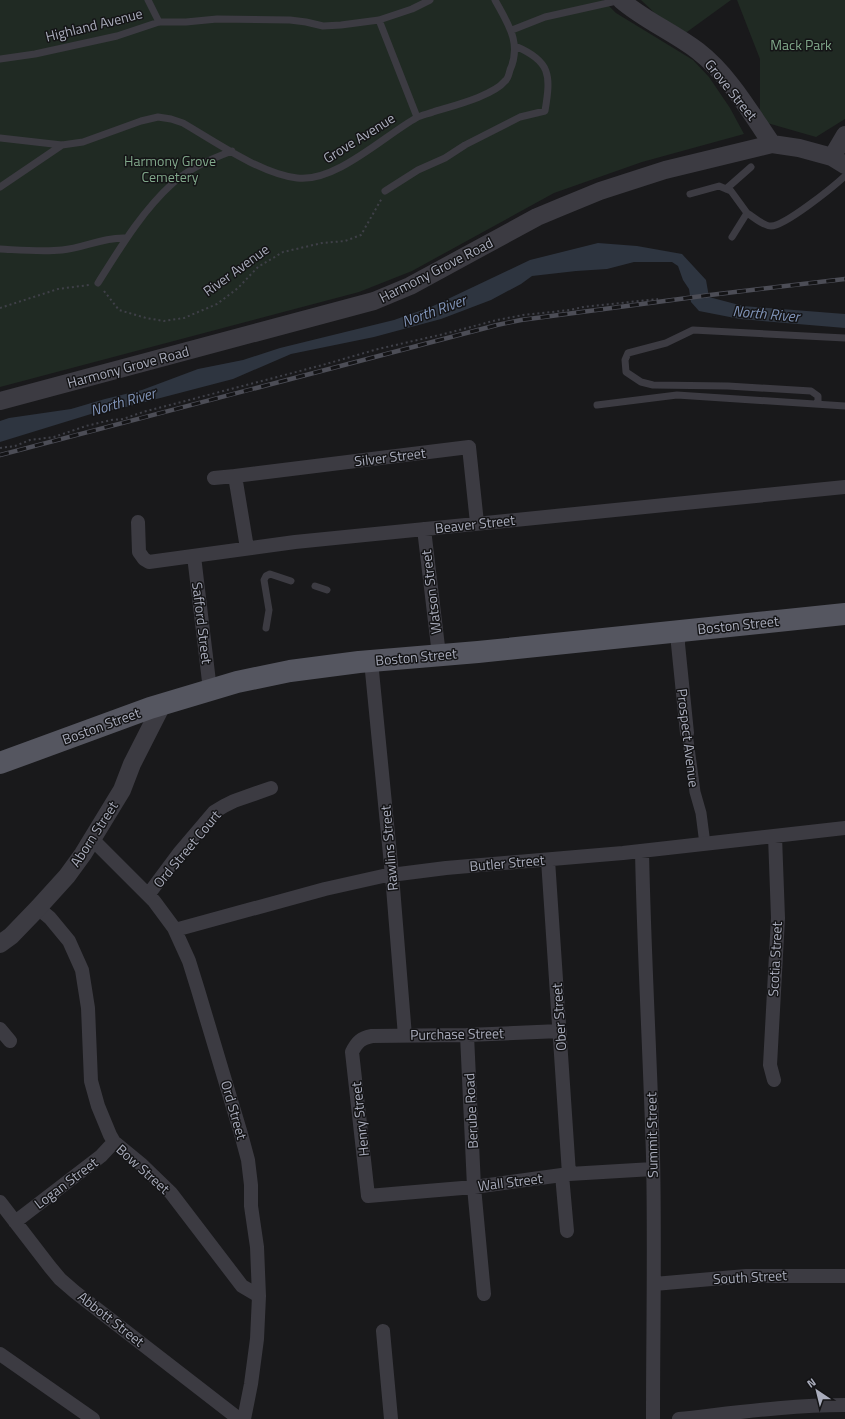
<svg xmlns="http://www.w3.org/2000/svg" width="845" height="1419" font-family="'Titillium Web',sans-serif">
<rect width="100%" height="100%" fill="#19191b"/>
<!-- green -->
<path fill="#202a23" d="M0 0H603L616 13 693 60 709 77 730 108 744 134 642 162 554 193 412 271 359 292 0 387Z
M641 0H731L680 37Z
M737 0H845V119L816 137 760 121V59Z"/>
<!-- water -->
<path fill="#2e3540" d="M598 243 637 246 682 254 706 280 709 297 743 306 845 314V328L740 319 699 311 691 302 689 289 683 280 678 266 672 262H634L607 269 576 271 532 276 521 284 491 300 441 319 374 337 291 354 233 379 122 408 91 414 0 442V421L9 418 71 409 105 399 142 390 198 369 243 360 280 348 394 320 431 307 530 260Z"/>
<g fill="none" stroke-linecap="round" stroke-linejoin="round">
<!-- path -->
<path stroke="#3f4048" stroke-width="2" stroke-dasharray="2 3" stroke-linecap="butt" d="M104 291 119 310 146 318 164 321 184 318 217 304 238 288 258 267 283 252 322 243 345 241 361 235 382 198
M0 308 58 289 89 285
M0 448 15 446 30 440 54 437 86 426 111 420 123 419 143 412 319 366 378 349 444 334 497 320 523 315 570 310 583 307 658 299"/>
<!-- service -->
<path stroke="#3c3b42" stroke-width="7" d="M148 0 159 22
M379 20 417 117
M512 30 545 17 621 0
M0 59 35 54 117 36 159 22H186L217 19 290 20 306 22 323 26 341 25 379 20 412 9 430 0
M0 138 62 145 83 142 141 121 158 117 171 119 183 123C214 141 261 174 297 178 335 183 384 136 416 118 421 115 428 114 433 112 452 106 493 96 505 81 508 79 509 74 510 70 522 43 508 24 495 0
M0 187 62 145
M726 189 751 167
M385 191 418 170 445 158 465 145 520 117 545 111C551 75 551 61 515 46
M690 194 719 186 731 191 747 213 732 237
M747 213C754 217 763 226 771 226 785 226 833 187 845 176
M0 249C20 250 42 252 62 250 84 248 103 237 126 238
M98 283C120 248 142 211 173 183 190 168 211 159 232 151
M818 404V396L811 391 728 386 653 385 641 382 626 372 625 360 628 353 666 343 693 330 845 338
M597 405 677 395 845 406
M315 586 327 590
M266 628 269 610 264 580 266 576 270 574 291 581"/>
<!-- pedestrian -->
<path stroke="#3c3b42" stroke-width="11" d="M687 733 695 792 701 813 705 844"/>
<!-- minor -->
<path stroke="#3c3b42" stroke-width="14" d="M214 478 235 476
M138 522 139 552 144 559 149 562 295 542 845 487
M424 529 439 655
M247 548 235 476 469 447 477 523
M194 556 210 690
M679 631 678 644 687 733
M371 661 392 875 405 1036
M92 839 154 901 174 928 189 961 198 990 241 1134 248 1160 251 1185V1206L257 1247 259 1296 257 1339 251 1384 244 1419
M642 851C644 953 650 1054 653 1156 655 1244 653 1331 653 1419
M548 860 569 1174
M148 895 180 852 214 812 224 806 234 801 271 788
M38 908 50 918 69 941 82 970 88 1008 91 1081 98 1106 110 1135 114 1142 142 1165 171 1193 242 1286 259 1296
M175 930 325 889 383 876 446 868 623 853 845 828
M0 1029 10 1041
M560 1031 467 1035 372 1036C361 1038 357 1042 352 1052L368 1196 474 1187 569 1174 653 1169
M467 1035 474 1187 484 1294
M774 1080 770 1065 778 918 775 836
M562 1175 567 1231
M0 1202 50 1267 60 1279 75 1292 239 1419
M15 1222 101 1156 114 1142
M654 1284 746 1276H845
M383 1331 391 1419
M0 1354 93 1419
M679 1419C734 1413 790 1405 845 1405"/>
<!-- tertiary -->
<path stroke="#3c3b42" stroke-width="18" d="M621 0C644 20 673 32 698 51 729 75 750 112 772 144
M832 157 845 135
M0 401 374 301 410 286 537 217 561 207 600 191 665 170 772 144 799 148 832 157 845 165
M0 944 11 936 38 908 67 876 83 854 122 790 132 764 162 705"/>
<!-- primary -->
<path stroke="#555660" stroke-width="22" d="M0 763 150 708 237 682 290 671 359 662 478 652 845 614"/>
<defs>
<path id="rail" d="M0 455 497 325 521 320 710 295 845 279"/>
</defs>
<!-- rail casing -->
<use href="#rail" stroke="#4c4d56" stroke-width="4.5"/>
<!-- rail -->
<use href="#rail" stroke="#141416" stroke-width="3" stroke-dasharray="9" stroke-linecap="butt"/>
</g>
<g text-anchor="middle" stroke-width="3" stroke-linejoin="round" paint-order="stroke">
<!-- street labels -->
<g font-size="14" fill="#aaadbc" stroke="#141416">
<text transform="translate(94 25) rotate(-14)" y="5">Highland Avenue</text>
<text transform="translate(731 90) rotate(51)" y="5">Grove Street</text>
<text transform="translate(359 138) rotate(-32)" y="5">Grove Avenue</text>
<text transform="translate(236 270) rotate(-36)" y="5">River Avenue</text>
<text transform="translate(436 270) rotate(-27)" y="5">Harmony Grove Road</text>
<text transform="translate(128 367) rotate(-15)" y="5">Harmony Grove Road</text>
<text transform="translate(390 457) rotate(-7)" y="5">Silver Street</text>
<text transform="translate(475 524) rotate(-6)" y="5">Beaver Street</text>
<text transform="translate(431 592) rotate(-97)" y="5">Watson Street</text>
<text transform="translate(202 623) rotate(83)" y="5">Safford Street</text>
<text transform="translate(738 625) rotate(-6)" y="5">Boston Street</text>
<text transform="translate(416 657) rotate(-5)" y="5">Boston Street</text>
<text transform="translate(101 726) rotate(-20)" y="5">Boston Street</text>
<text transform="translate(688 738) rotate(83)" y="5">Prospect Avenue</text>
<text transform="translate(94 834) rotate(-57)" y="5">Aborn Street</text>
<text transform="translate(389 848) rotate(-95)" y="5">Rawlins Street</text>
<text transform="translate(187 849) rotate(-50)" y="5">Ord Street Court</text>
<text transform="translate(507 863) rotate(-5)" y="5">Butler Street</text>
<text transform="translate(775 959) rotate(-87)" y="5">Scotia Street</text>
<text transform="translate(559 1017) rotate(-94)" y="5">Ober Street</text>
<text transform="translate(457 1034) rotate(-1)" y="5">Purchase Street</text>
<text transform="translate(234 1110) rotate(74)" y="5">Ord Street</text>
<text transform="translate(471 1111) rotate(-93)" y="5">Berube Road</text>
<text transform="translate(360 1119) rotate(-96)" y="5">Henry Street</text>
<text transform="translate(652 1135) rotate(-91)" y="5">Summit Street</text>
<text transform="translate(143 1169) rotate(42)" y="5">Bow Street</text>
<text transform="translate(510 1182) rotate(-7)" y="5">Wall Street</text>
<text transform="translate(66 1183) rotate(-37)" y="5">Logan Street</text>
<text transform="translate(750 1277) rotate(-3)" y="5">South Street</text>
<text transform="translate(111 1319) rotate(38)" y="5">Abbott Street</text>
</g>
<!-- park labels -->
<g font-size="14" fill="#80a78a" stroke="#141416">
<text x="801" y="50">Mack Park</text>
<text x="170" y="166">Harmony Grove<tspan x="170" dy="16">Cemetery</tspan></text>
</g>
<!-- water labels -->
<g font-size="15" font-style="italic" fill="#8094b8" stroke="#141416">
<text transform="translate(434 311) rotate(-20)" y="5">North River</text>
<text transform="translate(766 314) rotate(5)" y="5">North River</text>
<text transform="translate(123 402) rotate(-16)" y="5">North River</text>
</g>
</g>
<!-- north arrow -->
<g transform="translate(817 1391) rotate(325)" stroke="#141416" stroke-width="3" paint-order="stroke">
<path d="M0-3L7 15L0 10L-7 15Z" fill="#aaadbc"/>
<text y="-6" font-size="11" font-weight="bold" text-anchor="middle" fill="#aaadbc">N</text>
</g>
</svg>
